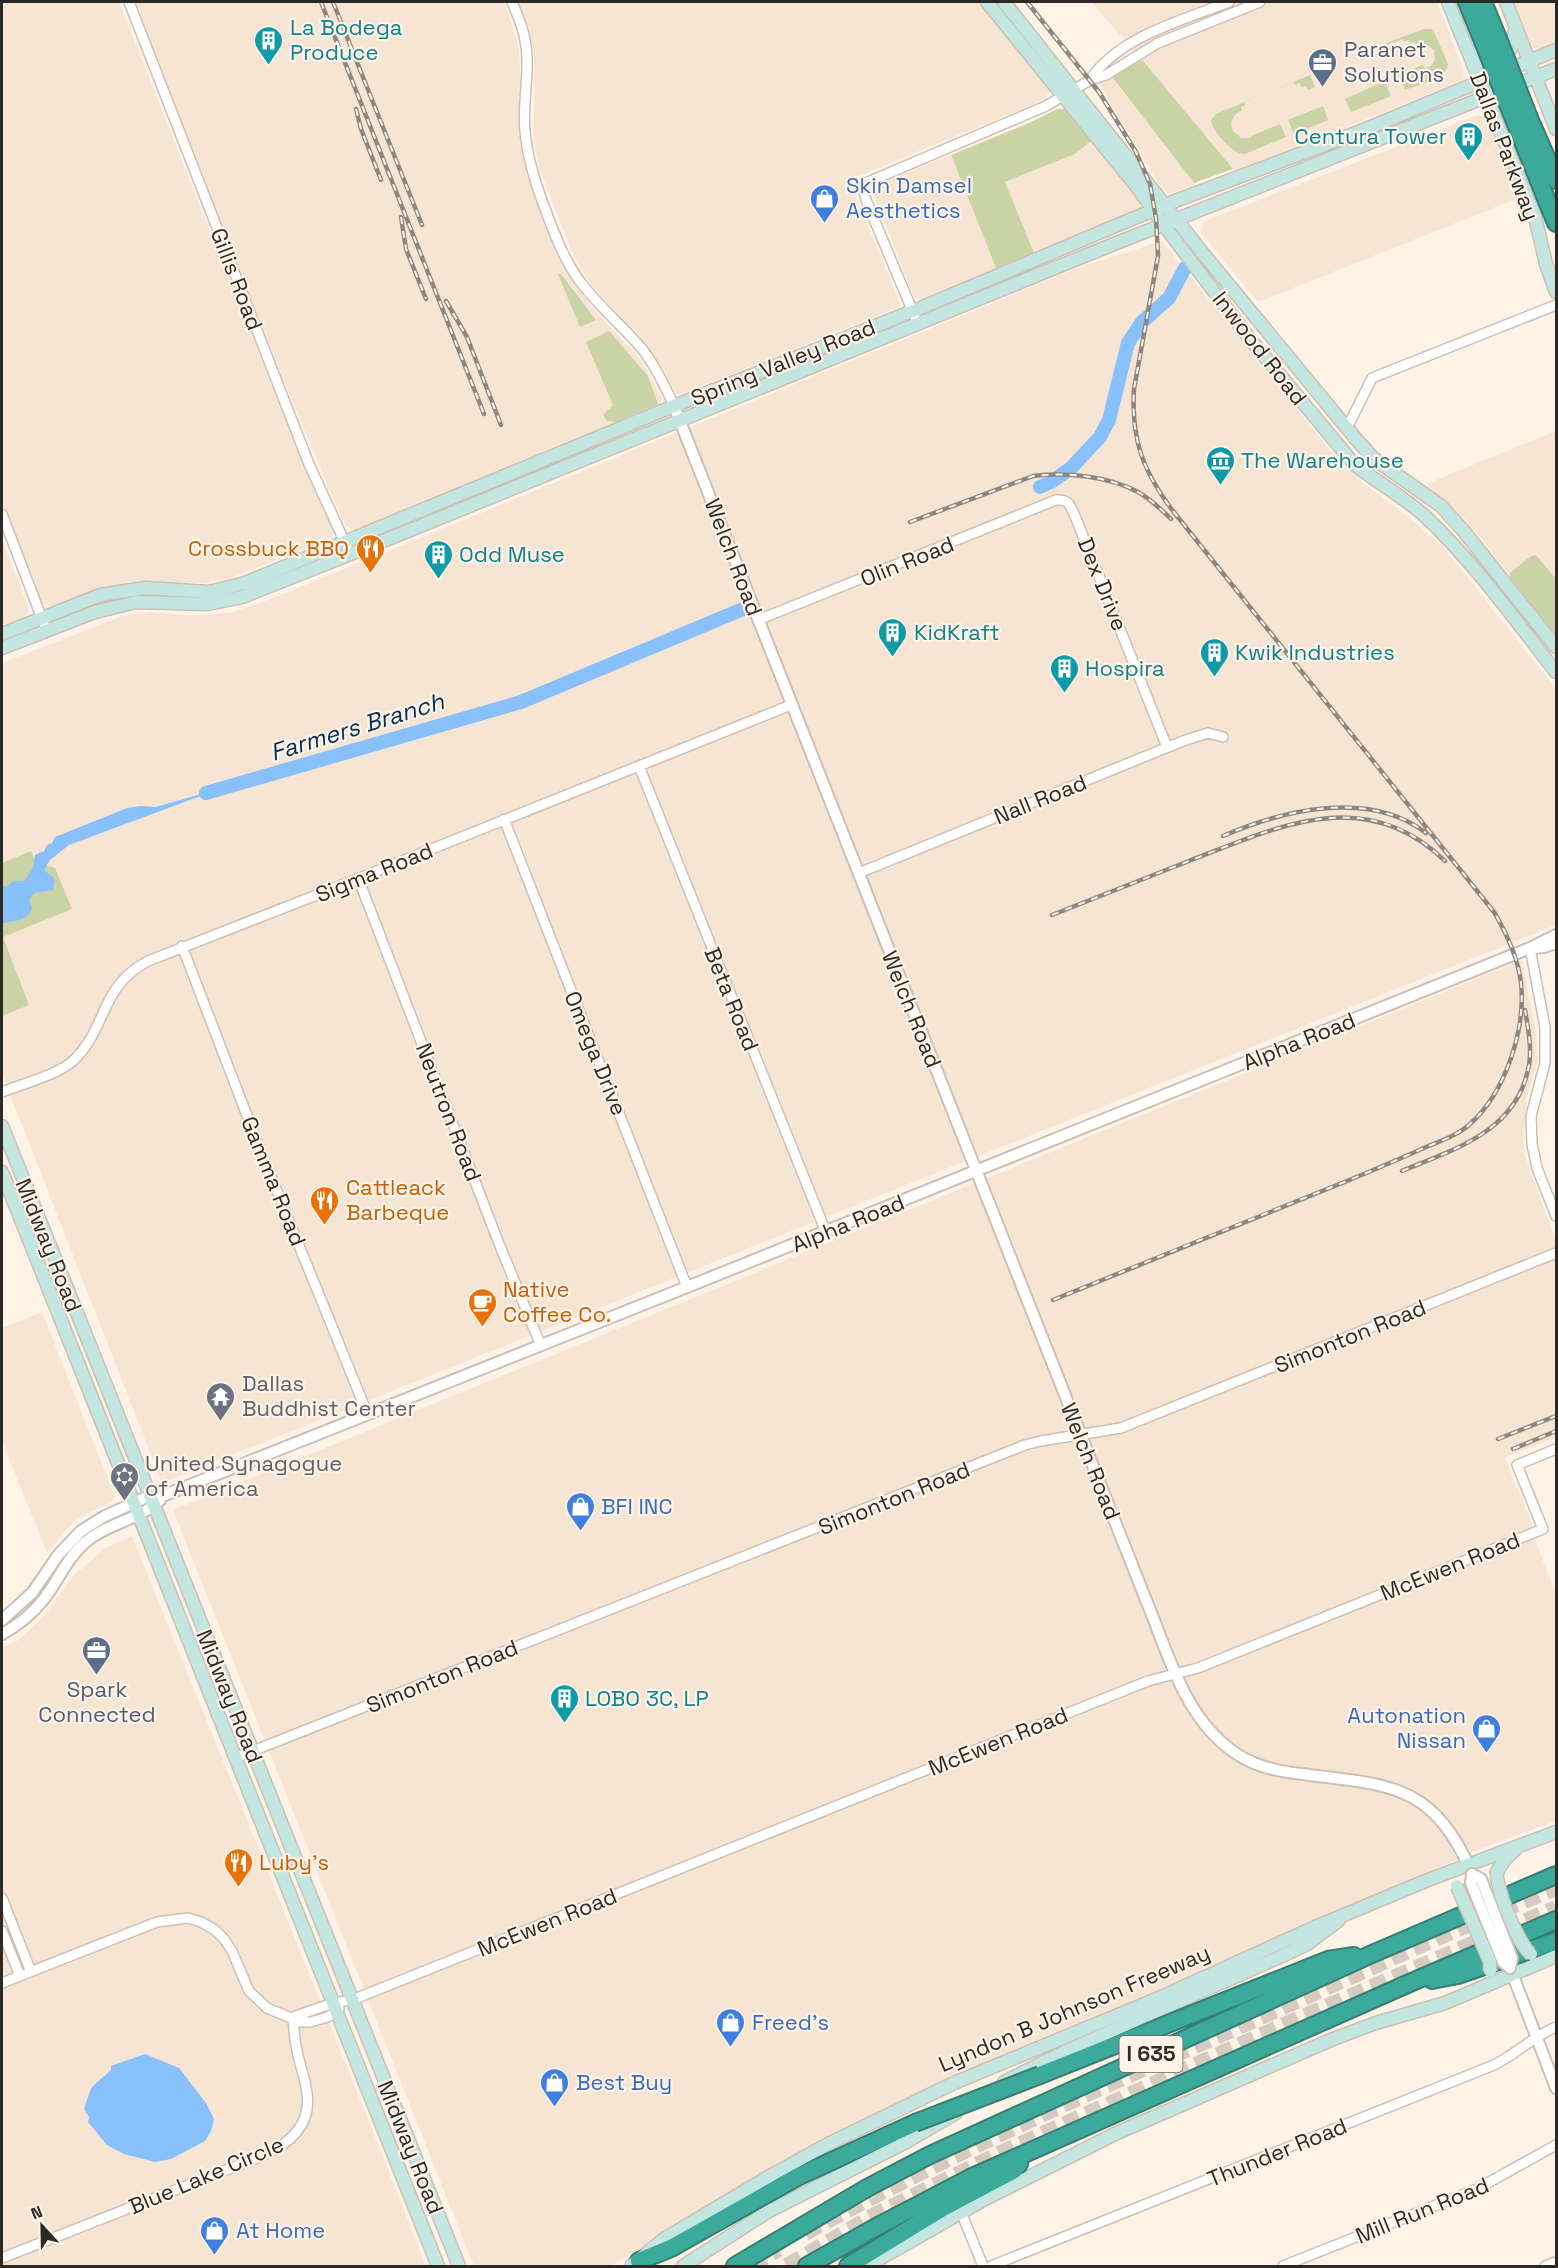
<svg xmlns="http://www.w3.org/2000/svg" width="1558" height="2268" font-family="'Space Grotesk',sans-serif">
<rect width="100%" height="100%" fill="#fff3e8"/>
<!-- built -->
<path fill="#f7e5d4" d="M2 2H119L234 292 334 533 331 539 231 578 207 583 133 582 105 587 51 607 42 603 2 502Z
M133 2H505L519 49 526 168 536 200 567 271 590 305 642 361 662 398 660 405 354 530 345 526 287 389Z
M517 2H983L1051 86 1047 97 1036 103 849 180 901 306 680 395 675 392 663 368 637 332 618 316 585 276 570 247 539 167 533 134 535 77 533 51 529 33Z
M1092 2H1437L1463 69 1464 79 1257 164 1234 171Z
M1514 2H1556V44L1541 49 1533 48Z
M1111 77 1194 183 1195 185 1170 193 1162 190 1099 83Z
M1478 115 1488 120 1518 198 1258 302 1200 231 1205 221Z
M1093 139 1142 200 1140 211 1034 253 1005 182 1075 154Z
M951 155 996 268 921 299 914 297 872 191 874 186Z
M1162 241 1338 460 1363 483 1413 521 1443 547 1556 689V925L162 1483 2 1074V663L122 616 153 612 191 615 230 613 276 597 1080 267Z
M1556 431V634L1465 519 1426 484Z
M2 540 29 609 25 618 2 625Z
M1522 960 1536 1034 1538 1059 1527 1097 1523 1142 1526 1158 1556 1242V1437L1505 1458 1538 1538 1535 1540 1556 1594V1821L1486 1846 1445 1865 1330 1915 738 2189 611 2266H474L173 1510Z
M42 1312 115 1497 111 1502 76 1519 47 1553 2 1441V1328Z
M132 1536 370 2124 426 2266H2V1647L17 1641 44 1616 74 1575 106 1548Z"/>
<!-- green -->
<path fill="#c9d3a5" d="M1424 29H1431L1435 34 1448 64C1447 79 1418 85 1405 90L1399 75 1423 65 1425 69 1431 66 1435 60 1434 50 1426 44 1415 45 1414 42 1410 43 1409 40 1404 42 1403 39 1387 45 1386 43Z
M1137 60 1143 61 1233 169 1194 183 1112 77Z
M1310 75 1315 87 1308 90 1306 86 1301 87 1300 83 1295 85 1294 82 1244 102 1245 105 1241 107 1242 110C1233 114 1229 121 1233 131L1241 138H1252L1251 136 1280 124 1286 137 1245 154C1233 155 1212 131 1211 120L1216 114Z
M1385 81 1391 96 1351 112 1345 99Z
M1323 106 1328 120 1294 134 1288 120Z
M1057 109H1068L1093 139 1075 154 1005 182 1034 253 996 268 951 155 1029 123Z
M558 274H561L596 320 580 327Z
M609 331 648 376 658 404 616 422 607 421 603 415 613 405 586 342Z
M1536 555 1556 579V636L1510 577V573L1531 556Z
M31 851 35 862 55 868 72 909 3 937 29 1005 2 1016V863Z"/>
<!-- water -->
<path fill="#87c0fb" d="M222 788 69 845 50 860 44 870C54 879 56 875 53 890L35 893 29 899 32 909C27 922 13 920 2 924V886H7L14 881H24L32 870 35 855 44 851 47 845 52 843 55 837 127 808 141 806 156 807Z
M145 2054 179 2068 206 2103 214 2119 211 2131 205 2141 171 2159 155 2162 124 2154 107 2145 88 2122 89 2117 84 2109 91 2088 111 2070V2066Z"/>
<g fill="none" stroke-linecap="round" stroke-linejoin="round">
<!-- river -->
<path stroke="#87c0fb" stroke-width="14" d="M1040 487 1051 482 1071 468 1100 437 1109 420 1128 343 1142 322 1169 298 1185 268
M206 793 521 702 743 609"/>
<!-- motorway-tunnel -->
<path stroke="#d5cbc1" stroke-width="16" stroke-dasharray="16 8" stroke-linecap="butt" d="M805 2233C945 2156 1090 2092 1236 2028 1343 1981 1448 1931 1556 1888
M751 2266 778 2249
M787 2266 877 2214 1001 2153 1284 2025 1556 1908"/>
<defs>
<path id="minor" d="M129 2 309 464 347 547
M512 2C517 14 523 27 525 40 531 70 522 101 525 131 527 156 535 182 544 206 553 230 563 258 579 280 598 306 623 326 643 350 656 367 665 386 674 406
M1090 80C1118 37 1183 20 1229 2
M918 324 866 200 864 192 868 182 1046 106 1090 80 1106 75 1158 43 1260 2
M1347 428 1372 378 1556 305
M2 514 44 624
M758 620 1056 500C1069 499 1070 505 1075 516L1167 747
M639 766 826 1232
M504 819 687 1287
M859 873 1183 741 1208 733 1223 737
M358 878 498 1241 541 1346
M182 946 261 1152 368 1415
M1530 948 1545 1027V1063L1531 1116 1532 1144 1537 1168 1556 1216
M2 1092C22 1084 58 1075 74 1060 108 1027 99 987 148 961L332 889 791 705
M235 1758 1025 1445 1041 1441 1121 1428 1556 1253
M2 1898 31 1972
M2 1931 20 1976
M2 1983 157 1922 188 1918 201 1922 215 1930 224 1939 232 1951 249 1991 267 2008 301 2022H310L328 2017 339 2009
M293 2017 333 2003 352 2000 1148 1681 1198 1668 1543 1529 1517 1465 1556 1449
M961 2212 983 2266
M2 2258 262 2156C292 2143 314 2122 306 2087 304 2075 299 2063 297 2050 294 2040 294 2028 293 2017
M991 2266 1494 2065C1516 2054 1534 2036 1556 2027
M1283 2266 1477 2189 1556 2145
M1545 2266 1556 2262"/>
<path id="tertiary" d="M674 406 1146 1600C1167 1650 1182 1710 1226 1746 1248 1765 1274 1771 1302 1774 1387 1785 1432 1782 1471 1871
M1534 948 1544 947 1556 943
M2 1620 32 1593 59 1554 81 1531 105 1516 149 1496 165 1495 687 1287 1530 948 1556 935
M2 1634C17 1626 33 1613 44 1599 59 1579 68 1556 88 1540 109 1523 141 1519 160 1500
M1510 1968 1556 2088"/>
<path id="secondary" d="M987 2 1137 187 1169 232 1250 339 1354 464C1378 483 1406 498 1428 519 1476 565 1515 620 1556 672
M1004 2 1201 251 1356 439 1373 458 1441 506 1462 529 1556 647
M1448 2 1535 217 1546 264 1556 292
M1506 2 1556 129
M1469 52C1480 65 1501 67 1510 50 1514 43 1514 34 1516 26
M2 634 100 595 145 588 209 592 245 583 674 406 913 311 1175 201 1361 131 1556 50
M2 648 95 612 136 602 208 604 242 597 393 537 1114 244 1556 69
M2 1126 459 2266
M2 1172 438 2266
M1497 1872 1505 1859 1516 1849
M1004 2082 1064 2052 1282 1956 1307 1944 1338 1921
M631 2266 664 2239 770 2176 828 2144 954 2083 1159 1998 1315 1927 1428 1880 1556 1832
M683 2266 769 2211 906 2142 956 2113
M867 2266 985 2199 1117 2133 1333 2039 1376 2023 1445 2003 1556 1956"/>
<path id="motorway" d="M1467 2 1483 41
M1483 2 1497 36
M1529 118 1556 180
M1516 124 1556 223
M1432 1980 1458 1975 1556 1941
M1040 2075 1328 1960 1354 1956
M639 2261 671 2248 797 2177 915 2123
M735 2266 867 2188 930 2155 1372 1954 1556 1875
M807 2266 880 2225 970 2178 1405 1985 1556 1920
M848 2266 943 2208 1013 2171 1019 2164"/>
</defs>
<!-- minor casing -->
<use href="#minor" stroke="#ccc0b6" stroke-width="12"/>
<!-- tertiary casing -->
<use href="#tertiary" stroke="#ccc0b6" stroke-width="14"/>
<!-- secondary casing -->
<use href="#secondary" stroke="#ccc0b6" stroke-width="15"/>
<!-- motorway casing -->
<use href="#motorway" stroke="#367d72" stroke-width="20"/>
<!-- minor -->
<use href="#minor" stroke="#fff" stroke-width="9"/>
<!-- tertiary -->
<use href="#tertiary" stroke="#fff" stroke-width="10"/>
<!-- secondary -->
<use href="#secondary" stroke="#c4e6e1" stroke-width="12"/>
<!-- motorway -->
<use href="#motorway" stroke="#3baa9b" stroke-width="16"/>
<defs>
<path id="rail" d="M321 2 484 414
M333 2 422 225
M1027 2 1099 92 1136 152 1150 184 1156 218 1158 256 1134 389C1131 440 1143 471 1173 511L1494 912C1507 934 1518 958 1521 983 1526 1030 1505 1093 1470 1124 1458 1135 1441 1141 1426 1147 1400 1159 1373 1170 1347 1181 1249 1220 1151 1260 1053 1300
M356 109 361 129 381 180
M401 217 406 249 426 299
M446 301 467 337 501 425
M910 522 1033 476C1067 472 1108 476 1138 492 1150 499 1161 509 1171 519
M1223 836C1283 810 1369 789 1426 833
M1052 915C1098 897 1143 879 1189 861 1277 827 1365 783 1445 861
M1402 1171C1455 1149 1518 1131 1529 1065 1532 1047 1528 1028 1525 1010
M1498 1439 1556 1416
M1513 1449 1556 1431"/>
</defs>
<!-- rail casing -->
<use href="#rail" stroke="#8e877f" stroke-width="4.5"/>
<!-- rail -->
<use href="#rail" stroke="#fff3e8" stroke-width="2" stroke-dasharray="7" stroke-linecap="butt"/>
<defs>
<path id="tertiary-bridge" d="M1472 1874 1481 1879 1512 1958 1510 1968 1503 1962 1471 1883Z"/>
<path id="secondary-bridge" d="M1497 1872C1495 1887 1519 1946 1531 1954
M1457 1886 1490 1962V1971"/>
<path id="motorway-bridge" d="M1497 36 1529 118
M1483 41 1516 124
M915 2123 1040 2075"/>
</defs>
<!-- tertiary-bridge casing -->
<use href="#tertiary-bridge" stroke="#ccc0b6" stroke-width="14" stroke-linecap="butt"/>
<!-- secondary-bridge casing -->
<use href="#secondary-bridge" stroke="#ccc0b6" stroke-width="15" stroke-linecap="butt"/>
<!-- motorway-bridge casing -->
<use href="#motorway-bridge" stroke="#367d72" stroke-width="20" stroke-linecap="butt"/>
<!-- tertiary-bridge -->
<use href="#tertiary-bridge" stroke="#fff" stroke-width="10"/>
<!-- secondary-bridge -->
<use href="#secondary-bridge" stroke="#c4e6e1" stroke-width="12"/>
<!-- motorway-bridge -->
<use href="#motorway-bridge" stroke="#3baa9b" stroke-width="16"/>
</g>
<!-- icons -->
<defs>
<symbol id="building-pin" viewBox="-11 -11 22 30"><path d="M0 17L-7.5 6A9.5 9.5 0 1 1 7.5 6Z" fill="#0f9aa8" stroke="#fff3e8"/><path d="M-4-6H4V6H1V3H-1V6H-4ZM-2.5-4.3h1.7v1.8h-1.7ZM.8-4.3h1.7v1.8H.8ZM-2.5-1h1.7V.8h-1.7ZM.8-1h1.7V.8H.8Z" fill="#fff"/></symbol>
<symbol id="office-pin" viewBox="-11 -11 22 30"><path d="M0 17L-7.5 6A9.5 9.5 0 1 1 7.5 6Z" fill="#5c6f8a" stroke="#fff3e8"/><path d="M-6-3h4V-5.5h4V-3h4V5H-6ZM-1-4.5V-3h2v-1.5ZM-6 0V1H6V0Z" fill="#fff"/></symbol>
<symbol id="shop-pin" viewBox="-11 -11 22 30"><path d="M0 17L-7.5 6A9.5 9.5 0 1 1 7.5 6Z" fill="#3f7fe0" stroke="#fff3e8"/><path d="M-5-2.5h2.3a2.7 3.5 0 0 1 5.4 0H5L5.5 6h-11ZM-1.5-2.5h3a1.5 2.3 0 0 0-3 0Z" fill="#fff"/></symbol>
<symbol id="museum-pin" viewBox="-11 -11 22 30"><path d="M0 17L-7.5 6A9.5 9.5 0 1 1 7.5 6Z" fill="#0f9aa8" stroke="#fff3e8"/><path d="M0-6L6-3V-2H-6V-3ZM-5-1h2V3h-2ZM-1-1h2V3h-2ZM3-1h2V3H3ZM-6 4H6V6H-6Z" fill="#fff"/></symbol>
<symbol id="restaurant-pin" viewBox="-11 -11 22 30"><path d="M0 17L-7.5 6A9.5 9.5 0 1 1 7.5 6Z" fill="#e8710a" stroke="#fff3e8"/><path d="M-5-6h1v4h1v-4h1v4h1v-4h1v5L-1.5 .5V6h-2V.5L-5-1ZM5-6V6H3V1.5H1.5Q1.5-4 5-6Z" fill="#fff"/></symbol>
<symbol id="cafe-pin" viewBox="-11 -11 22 30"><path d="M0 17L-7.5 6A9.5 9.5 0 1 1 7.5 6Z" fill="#e8710a" stroke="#fff3e8"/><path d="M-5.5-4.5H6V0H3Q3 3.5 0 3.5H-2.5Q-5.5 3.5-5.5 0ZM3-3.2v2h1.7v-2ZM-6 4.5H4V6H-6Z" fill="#fff"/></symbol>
<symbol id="temple-pin" viewBox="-11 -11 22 30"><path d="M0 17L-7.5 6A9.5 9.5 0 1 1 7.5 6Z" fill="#6b7280" stroke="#fff3e8"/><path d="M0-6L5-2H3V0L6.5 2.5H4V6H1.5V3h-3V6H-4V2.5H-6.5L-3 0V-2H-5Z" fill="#fff"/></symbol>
<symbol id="synagogue-pin" viewBox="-11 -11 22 30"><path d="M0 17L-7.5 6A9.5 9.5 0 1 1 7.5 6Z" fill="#6b7280" stroke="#fff3e8"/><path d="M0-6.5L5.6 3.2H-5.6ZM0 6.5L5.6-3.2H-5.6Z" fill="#fff"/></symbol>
</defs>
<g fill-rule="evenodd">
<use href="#building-pin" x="252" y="24" width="33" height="45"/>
<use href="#office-pin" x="1306" y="46" width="33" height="45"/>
<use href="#building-pin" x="1452" y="120" width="33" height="45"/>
<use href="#shop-pin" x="808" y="182" width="33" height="45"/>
<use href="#museum-pin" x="1204" y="444" width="33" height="45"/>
<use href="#restaurant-pin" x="354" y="532" width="33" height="45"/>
<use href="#building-pin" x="422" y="538" width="33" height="45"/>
<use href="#building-pin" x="876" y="616" width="33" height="45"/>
<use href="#building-pin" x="1198" y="636" width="33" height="45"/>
<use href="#building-pin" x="1048" y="652" width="33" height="45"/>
<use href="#restaurant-pin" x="308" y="1184" width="33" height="45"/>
<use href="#cafe-pin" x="466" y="1286" width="33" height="45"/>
<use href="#temple-pin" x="204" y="1380" width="33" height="45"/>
<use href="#synagogue-pin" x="108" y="1460" width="33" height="45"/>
<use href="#shop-pin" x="564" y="1490" width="33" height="45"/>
<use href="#office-pin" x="80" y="1634" width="33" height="45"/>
<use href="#building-pin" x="548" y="1682" width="33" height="45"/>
<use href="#shop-pin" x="1470" y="1712" width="33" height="45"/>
<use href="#restaurant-pin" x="222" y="1846" width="33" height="45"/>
<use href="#shop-pin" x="714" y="2006" width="33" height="45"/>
<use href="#shop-pin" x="538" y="2066" width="33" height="45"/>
<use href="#shop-pin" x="198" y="2214" width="33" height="45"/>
</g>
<g text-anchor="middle" stroke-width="4.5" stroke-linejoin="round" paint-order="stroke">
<!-- shield labels -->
<rect fill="#fff3e8" stroke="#6c6660" stroke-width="1.5" x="1119.5" y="2036" width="63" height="36" rx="4.5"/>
<g font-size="21" font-weight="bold" fill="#2d2925">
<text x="1151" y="2061">I 635</text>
</g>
<!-- culture labels -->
<g font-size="22" fill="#0d838f" stroke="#fff3e8" text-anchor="start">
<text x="290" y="35">La Bodega<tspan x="290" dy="25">Produce</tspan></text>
<text x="1447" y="144" text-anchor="end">Centura Tower</text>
<text x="1241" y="468">The Warehouse</text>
<text x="459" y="562">Odd Muse</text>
<text x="914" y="640">KidKraft</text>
<text x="1235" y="660">Kwik Industries</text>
<text x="1085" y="676">Hospira</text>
<text x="585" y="1706">LOBO 3C, LP</text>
</g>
<!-- service labels -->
<g font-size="22" fill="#4e5e75" stroke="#fff3e8" text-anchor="start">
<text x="1344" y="57">Paranet<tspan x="1344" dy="25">Solutions</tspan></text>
<text x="97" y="1697" text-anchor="middle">Spark<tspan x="97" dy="25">Connected</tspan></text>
</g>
<!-- street labels -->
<g font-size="22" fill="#2d2925" stroke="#fff3e8">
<text transform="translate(1505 146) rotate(69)" y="8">Dallas Parkway</text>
<text transform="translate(237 279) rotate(69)" y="8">Gillis Road</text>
<text transform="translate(1260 348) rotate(52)" y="8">Inwood Road</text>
<text transform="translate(783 362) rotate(-22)" y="8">Spring Valley Road</text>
<text transform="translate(734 557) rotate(69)" y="8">Welch Road</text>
<text transform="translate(907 561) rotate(-22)" y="8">Olin Road</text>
<text transform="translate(1103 584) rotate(68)" y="8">Dex Drive</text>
<text transform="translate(1040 799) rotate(-22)" y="8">Nall Road</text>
<text transform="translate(374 872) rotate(-22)" y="8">Sigma Road</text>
<text transform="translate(732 999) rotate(68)" y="8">Beta Road</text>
<text transform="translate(912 1009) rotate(68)" y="8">Welch Road</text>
<text transform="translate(1299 1041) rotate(-22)" y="8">Alpha Road</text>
<text transform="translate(596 1053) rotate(68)" y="8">Omega Drive</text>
<text transform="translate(449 1112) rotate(69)" y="8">Neutron Road</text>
<text transform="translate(274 1181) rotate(68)" y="8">Gamma Road</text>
<text transform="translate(848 1223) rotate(-22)" y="8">Alpha Road</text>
<text transform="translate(49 1245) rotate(68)" y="8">Midway Road</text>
<text transform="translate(1350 1336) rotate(-22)" y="8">Simonton Road</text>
<text transform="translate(1091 1461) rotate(68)" y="8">Welch Road</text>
<text transform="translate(894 1498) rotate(-22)" y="8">Simonton Road</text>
<text transform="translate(1450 1566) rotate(-22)" y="8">McEwen Road</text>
<text transform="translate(442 1676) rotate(-22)" y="8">Simonton Road</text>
<text transform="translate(230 1696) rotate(68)" y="8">Midway Road</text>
<text transform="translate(998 1741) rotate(-22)" y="8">McEwen Road</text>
<text transform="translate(547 1922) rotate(-22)" y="8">McEwen Road</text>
<text transform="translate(1074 2008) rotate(-23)" y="8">Lyndon B Johnson Freeway</text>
<text transform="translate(411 2147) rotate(68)" y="8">Midway Road</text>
<text transform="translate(1277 2152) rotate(-22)" y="8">Thunder Road</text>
<text transform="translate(206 2175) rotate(-23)" y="8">Blue Lake Circle</text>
<text transform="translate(1422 2210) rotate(-22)" y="8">Mill Run Road</text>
</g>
<!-- shop labels -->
<g font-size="22" fill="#366cbe" stroke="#fff3e8" text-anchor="start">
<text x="846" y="193">Skin Damsel<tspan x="846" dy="25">Aesthetics</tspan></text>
<text x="601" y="1514">BFI INC</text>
<text x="1466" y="1723" text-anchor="end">Autonation<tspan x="1466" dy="25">Nissan</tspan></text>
<text x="752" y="2030">Freed's</text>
<text x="576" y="2090">Best Buy</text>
<text x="236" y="2238">At Home</text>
</g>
<!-- food labels -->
<g font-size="22" fill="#c56008" stroke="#fff3e8" text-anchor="start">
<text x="349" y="556" text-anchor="end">Crossbuck BBQ</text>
<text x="346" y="1195">Cattleack<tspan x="346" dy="25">Barbeque</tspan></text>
<text x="503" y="1297">Native<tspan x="503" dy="25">Coffee Co.</tspan></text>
<text x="259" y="1870">Luby's</text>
</g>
<!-- worship labels -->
<g font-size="22" fill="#5b616d" stroke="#fff3e8" text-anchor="start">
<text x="242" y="1391">Dallas<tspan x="242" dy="25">Buddhist Center</tspan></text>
<text x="145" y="1471">United Synagogue<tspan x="145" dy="25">of America</tspan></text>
</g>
<!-- water labels -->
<g font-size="24" font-style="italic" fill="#063156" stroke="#fff3e8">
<text transform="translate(357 727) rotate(-17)" y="8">Farmers Branch</text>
</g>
</g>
<!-- border -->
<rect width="1558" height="2268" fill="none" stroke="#2d2925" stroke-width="6"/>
<!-- north arrow -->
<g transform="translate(42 2226) rotate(338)" stroke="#fff3e8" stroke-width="4.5" paint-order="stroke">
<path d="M0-4.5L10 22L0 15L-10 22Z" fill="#2d2925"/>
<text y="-9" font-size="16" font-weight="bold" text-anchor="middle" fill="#2d2925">N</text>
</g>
</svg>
